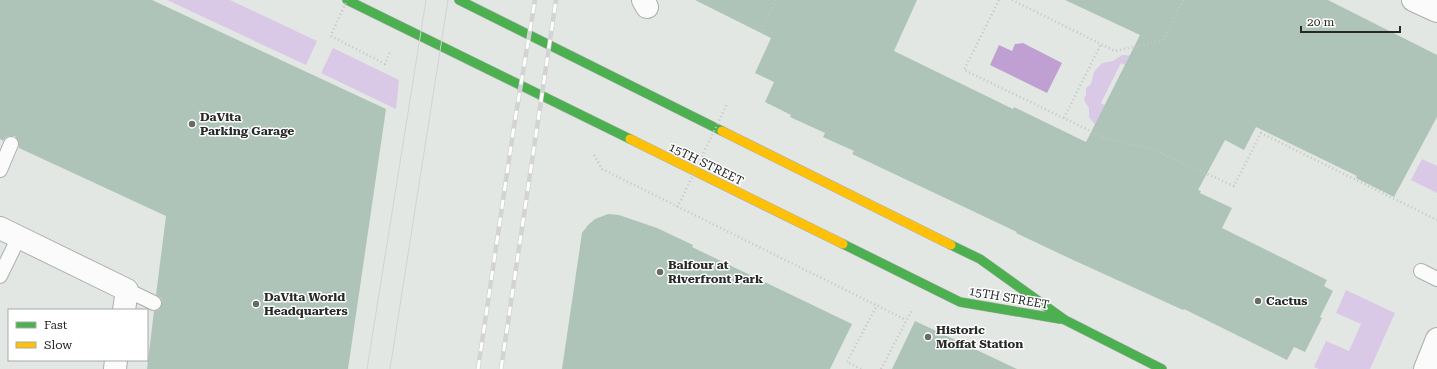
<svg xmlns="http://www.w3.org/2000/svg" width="1437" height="369" font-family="'Roboto Serif',serif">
<rect width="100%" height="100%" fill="#e2e7e4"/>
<!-- green -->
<path fill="#dac9e6" d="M167 0H230L317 41 306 65Z
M333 48 399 80 396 109 321 73Z
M1122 55 1142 56 1153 80 1121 63 1101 103 1123 114 1097 128 1089 117V108L1085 102 1084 98 1086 95V88L1091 84 1094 72 1102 63 1113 61Z
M1422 159 1437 166V193L1411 180Z
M1346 290 1395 313 1370 369H1319L1314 367 1326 341 1349 351 1361 324 1336 313Z"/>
<!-- water -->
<path fill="#c09fd2" d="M1023 43 1062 63 1047 93 990 65 999 45 1012 51 1015 44Z"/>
<!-- building -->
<path fill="#aec4b9" d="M0 0H152L386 109 348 369H147L154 311 159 310 162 303 161 298 156 295 166 216 19 148V143L15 136H10L6 137 3 141 0 139Z
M695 0H917L894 51 1013 109 1014 107 1086 142 1140 35 1065 0H1328L1437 55V117L1394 197 1356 178 1357 176 1256 127 1244 150 1225 140 1198 190 1201 191 1200 193 1232 208 1222 228 1327 280 1324 286 1333 291 1320 317 1322 318 1305 352 1294 347 1287 360 1184 309 1183 310 1071 259 1016 233 1017 232 852 154 854 151 823 137 825 133 790 117 791 115 765 102 774 82 755 73 771 38Z
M608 214 619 215 657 228 693 245 692 247 852 324 830 369H562L582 233 588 225 595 219Z
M915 321 1017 369H892Z"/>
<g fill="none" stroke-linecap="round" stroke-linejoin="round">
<defs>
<path id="lane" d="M0 170 11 144
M1421 271 1437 279
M0 276 19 237
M127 290 154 303"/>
<path id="street" d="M643 0 647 7
M1413 0 1437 11
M0 228 127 290 124 310
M115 369 116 360
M1425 369 1437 339"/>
<path id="fast" d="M347 0 630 139
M459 0 722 131
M843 244 960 302 1060 319
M951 245 980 259 1065 320 1162 369"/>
<path id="slow" d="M722 131 951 245
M630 139 843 244"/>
</defs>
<!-- lane casing -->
<use href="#lane" stroke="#acafad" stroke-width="16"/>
<!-- street casing -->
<use href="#street" stroke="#acafad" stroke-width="24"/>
<!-- fast casing -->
<use href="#fast" stroke="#acafad" stroke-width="10"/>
<!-- slow casing -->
<use href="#slow" stroke="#acafad" stroke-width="10"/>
<!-- path -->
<path stroke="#c4c5c4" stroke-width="2.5" stroke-dasharray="1 3" stroke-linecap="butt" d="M999 0 964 70 1105 138 1154 150 1234 186 1261 133 1437 220
M1012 0 1115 51 1163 40 1183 0
M762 30 776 0
M331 36 385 64 390 52
M1064 118 1101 44
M594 155 602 169 906 320
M677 207 681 200
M861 369 847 362 877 305
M881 369 912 310"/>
<!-- lane -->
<use href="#lane" stroke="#fbfbfb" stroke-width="14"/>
<!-- street -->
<use href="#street" stroke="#fbfbfb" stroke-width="22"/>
<!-- fast -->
<use href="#fast" stroke="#4caf50" stroke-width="9"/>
<!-- slow -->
<use href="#slow" stroke="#ffc107" stroke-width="9"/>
<!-- tram -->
<path stroke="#d3d3d3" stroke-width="1" d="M367 369 426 0
M390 369 448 0"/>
<defs>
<path id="rail" d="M478 369 514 126 535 0
M501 369 556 0"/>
</defs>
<!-- rail casing -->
<use href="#rail" stroke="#d3d3d3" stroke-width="4.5"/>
<!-- rail -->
<use href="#rail" stroke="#fff" stroke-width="3" stroke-dasharray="9" stroke-linecap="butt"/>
<!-- path-bridge -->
<path stroke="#c4c5c4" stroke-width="2.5" stroke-dasharray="1 3" stroke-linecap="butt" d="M332 33 347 0
M681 200 727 104"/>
</g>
<!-- markers -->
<g fill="#686c69" stroke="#fff" stroke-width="1.5">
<circle cx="192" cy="124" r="4"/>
<circle cx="660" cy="272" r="4"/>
<circle cx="1258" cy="301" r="4"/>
<circle cx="256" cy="304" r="4"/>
<circle cx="928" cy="337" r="4"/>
</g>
<g text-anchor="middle" stroke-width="3" stroke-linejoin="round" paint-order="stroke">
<!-- poi labels -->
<g font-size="12" font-weight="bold" fill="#262927" stroke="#fff" text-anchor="start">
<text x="200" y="121">DaVita<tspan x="200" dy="14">Parking Garage</tspan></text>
<text x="668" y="269">Balfour at<tspan x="668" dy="14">Riverfront Park</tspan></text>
<text x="264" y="301">DaVita World<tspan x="264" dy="14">Headquarters</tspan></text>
<text x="1266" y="305">Cactus</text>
<text x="936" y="334">Historic<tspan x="936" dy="14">Moffat Station</tspan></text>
</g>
<!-- street labels -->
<g font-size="12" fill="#262927" stroke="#fff">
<text transform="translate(706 164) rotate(26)" y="4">15TH STREET</text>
<text transform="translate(1009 298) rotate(10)" y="4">15TH STREET</text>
</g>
</g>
<!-- legend -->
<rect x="8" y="309" width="140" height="52" fill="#ffffff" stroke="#a8a9a9"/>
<rect x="16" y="322" width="20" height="6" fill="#4caf50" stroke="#a8a9a9"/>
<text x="44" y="329" font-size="12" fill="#262927">Fast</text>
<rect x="16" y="342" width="20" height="6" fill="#ffc107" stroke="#a8a9a9"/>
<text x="44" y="349" font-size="12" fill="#262927">Slow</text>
<!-- scale -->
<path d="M1301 26v6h99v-6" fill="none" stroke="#262927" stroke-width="2"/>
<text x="1307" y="26" font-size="12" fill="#262927" stroke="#ffffff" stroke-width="3" paint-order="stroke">20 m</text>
</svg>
